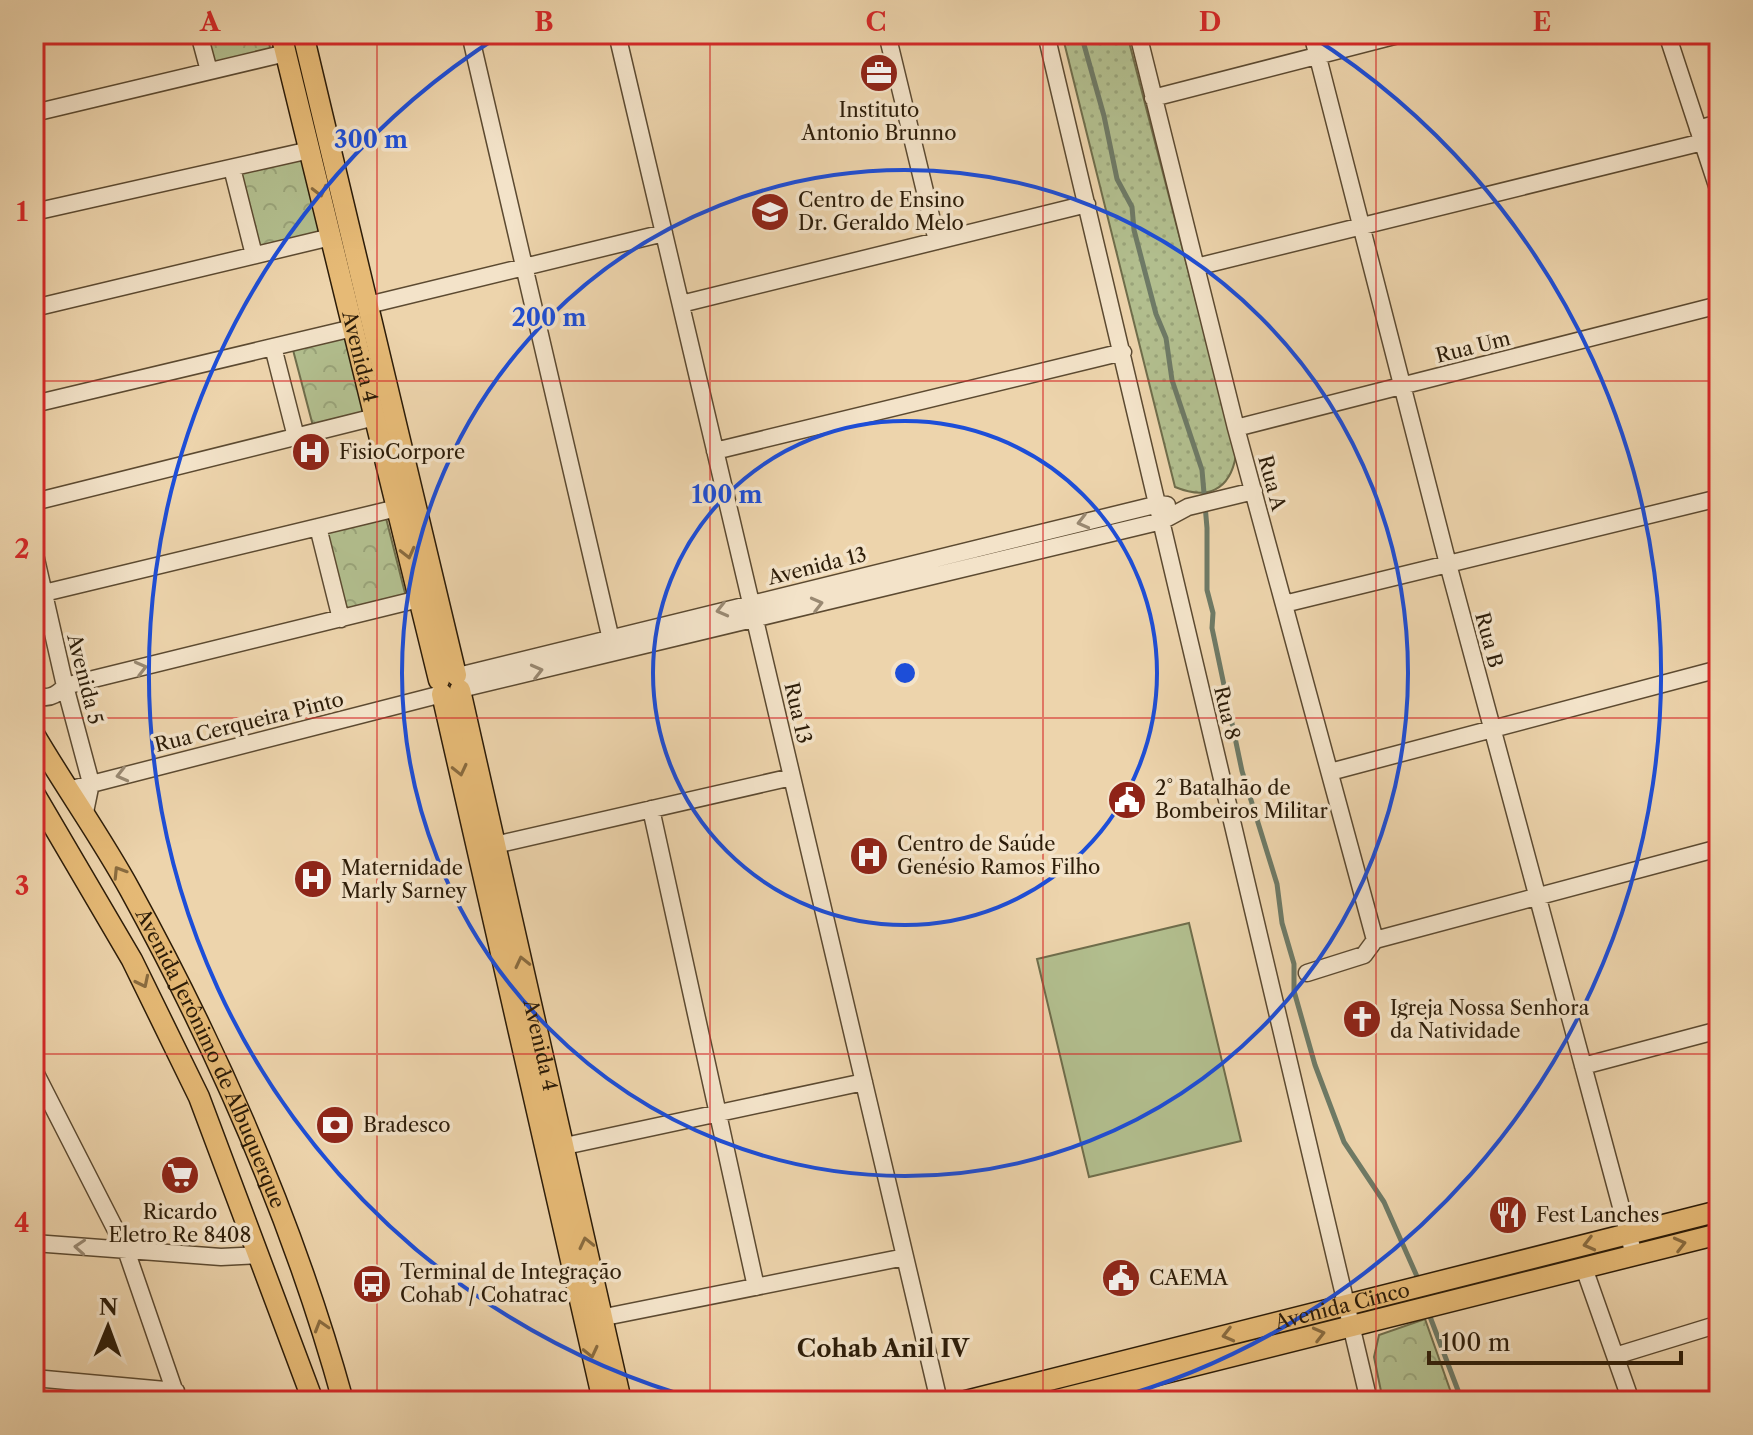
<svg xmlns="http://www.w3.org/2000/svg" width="1753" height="1435" font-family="'Libre Caslon Text',serif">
<defs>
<pattern id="grass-dots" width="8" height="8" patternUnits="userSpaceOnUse" patternTransform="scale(2)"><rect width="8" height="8" fill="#b2be8e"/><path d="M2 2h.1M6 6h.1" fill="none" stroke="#99a379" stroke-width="1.8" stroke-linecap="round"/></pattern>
<pattern id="park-crowns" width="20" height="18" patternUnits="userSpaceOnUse" patternTransform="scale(2)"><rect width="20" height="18" fill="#b2be8e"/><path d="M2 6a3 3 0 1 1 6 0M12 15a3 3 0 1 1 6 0" fill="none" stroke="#99a379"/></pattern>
</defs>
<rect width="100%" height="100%" fill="#edd4ac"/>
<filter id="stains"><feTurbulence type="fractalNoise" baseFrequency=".0025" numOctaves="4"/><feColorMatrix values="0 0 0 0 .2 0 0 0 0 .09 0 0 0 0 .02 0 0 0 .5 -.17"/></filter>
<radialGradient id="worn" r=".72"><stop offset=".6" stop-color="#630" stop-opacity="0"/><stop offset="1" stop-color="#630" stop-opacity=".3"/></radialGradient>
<!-- grass -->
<path fill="url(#grass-dots)" stroke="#6f6d4b" stroke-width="2" d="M1062 34H1127L1236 455C1230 491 1207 500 1175 487Z"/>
<!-- park -->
<path fill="url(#park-crowns)" stroke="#6f6d4b" stroke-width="2" d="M205 34H267L271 52 214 65Z
M304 155 323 234 256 249 237 171Z
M349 334 369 412 313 426 293 350Z
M386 518 406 597 343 613 324 533Z
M1425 1319 1454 1401H1383L1374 1357 1379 1335Z"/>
<!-- pitch -->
<path fill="#b2be8e" stroke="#6f6d4b" stroke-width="2" d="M1189 923 1241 1141 1089 1177 1037 959Z"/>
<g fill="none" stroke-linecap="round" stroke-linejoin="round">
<!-- stream -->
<path stroke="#6e7a66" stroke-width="5" d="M1081 34 1104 116 1117 179 1132 207 1134 230 1156 314 1166 338 1172 380 1202 470 1207 528V590L1213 613 1212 628 1242 771 1277 884 1282 923 1294 964V991L1315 1065 1344 1142 1384 1202 1419 1281
M1429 1314 1462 1401"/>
<defs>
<path id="minor" d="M199 34 209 71
M470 34 612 644
M617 34 939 1401
M887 34 937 241
M1046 34 1369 1401
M1138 34 1236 428 1375 940
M1312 34 1448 564 1634 1255
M1667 34 1719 192
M1153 98 1402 34
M34 113 286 53
M1698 129 1719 123
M232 168 254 255
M34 212 310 150
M1196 267 1703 142
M681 304 1087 204
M368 305 664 233
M34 308 331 237
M273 347 296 437
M34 404 353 328
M1236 428 1719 305
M715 451 1123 352
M34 502 375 417
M318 527 341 619
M34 550 65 686 91 783 84 817
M44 593 397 508
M1284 604 1719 498
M458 676 1159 504 1167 505
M461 689 1162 521 1188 507 1254 491
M34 693C46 701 56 696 65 686L419 599
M1330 772 1719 669
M68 790 442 694
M651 809 756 1287
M495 845 792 777
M1307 973 1364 955 1375 940 1719 848
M1583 1066 1719 1030
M34 1070 126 1250 178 1401
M551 1149 864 1082
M34 1243 221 1257 259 1255
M1584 1268 1631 1401
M590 1320 905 1257
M1615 1356 1719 1324
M34 1378 176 1391"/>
<g id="major">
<path id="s1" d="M281 34 439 680"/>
<path d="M303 34 456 675"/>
<path id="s2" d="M460 690 621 1401"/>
<path d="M442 694 603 1401"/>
<path id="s3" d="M34 734C65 787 101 837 130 890 219 1052 294 1223 343 1401"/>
<path d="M34 793 132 960 199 1097 313 1401"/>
<path id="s4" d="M966 1401 1719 1211"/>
<path d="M1053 1401 1719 1234"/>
</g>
</defs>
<!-- minor casing -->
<use href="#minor" stroke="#5c4a31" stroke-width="19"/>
<!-- major casing -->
<use href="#major" stroke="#2c1c08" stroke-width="23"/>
<!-- minor -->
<use href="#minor" stroke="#f3e3c9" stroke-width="16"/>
<!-- major -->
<use href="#major" stroke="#e6ba76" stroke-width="20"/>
</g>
<!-- one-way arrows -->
<defs><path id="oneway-chevron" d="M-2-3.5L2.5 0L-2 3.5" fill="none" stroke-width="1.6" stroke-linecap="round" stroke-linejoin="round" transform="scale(2)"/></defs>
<g stroke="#896b3f">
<use href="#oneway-chevron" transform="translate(320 191) rotate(76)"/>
<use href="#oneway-chevron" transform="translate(408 553) rotate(76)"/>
<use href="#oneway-chevron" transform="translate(460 770) rotate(77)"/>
<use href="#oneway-chevron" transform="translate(119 872) rotate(-122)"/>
<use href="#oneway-chevron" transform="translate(522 962) rotate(-103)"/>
<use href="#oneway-chevron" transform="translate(143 982) rotate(64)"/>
<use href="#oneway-chevron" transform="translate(586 1243) rotate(-103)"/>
<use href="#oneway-chevron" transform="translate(1589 1244) rotate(166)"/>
<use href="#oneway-chevron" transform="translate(1680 1244) rotate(-14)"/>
<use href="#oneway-chevron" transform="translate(321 1326) rotate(-107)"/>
<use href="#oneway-chevron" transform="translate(1319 1334) rotate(-14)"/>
<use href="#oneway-chevron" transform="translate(1228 1335) rotate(166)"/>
<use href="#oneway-chevron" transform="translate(591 1352) rotate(77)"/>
</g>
<g stroke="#998972">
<use href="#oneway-chevron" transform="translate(1083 522) rotate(166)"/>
<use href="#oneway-chevron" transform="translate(817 604) rotate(-14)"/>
<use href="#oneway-chevron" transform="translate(722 610) rotate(166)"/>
<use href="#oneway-chevron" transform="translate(141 668) rotate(-14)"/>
<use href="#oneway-chevron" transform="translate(537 671) rotate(-14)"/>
<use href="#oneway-chevron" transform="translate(122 775) rotate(166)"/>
<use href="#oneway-chevron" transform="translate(80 1247) rotate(-176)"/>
</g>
<!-- grid -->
<path fill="none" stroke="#d62828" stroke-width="2" stroke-opacity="0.55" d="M377 34V1401M710 34V1401M1043 34V1401M1376 34V1401M34 381H1719M34 718H1719M34 1054H1719"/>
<!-- distance rings -->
<g fill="none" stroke="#1d4ed8" stroke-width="4">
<circle cx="905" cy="673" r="252"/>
<circle cx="905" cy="673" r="503"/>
<path d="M703 1401A755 755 0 0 1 499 36M1311 36A755 755 0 0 1 1107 1401"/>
</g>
<!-- icons -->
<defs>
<symbol id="office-disc" viewBox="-11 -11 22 22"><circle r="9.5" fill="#8f2418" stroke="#f3e3c9"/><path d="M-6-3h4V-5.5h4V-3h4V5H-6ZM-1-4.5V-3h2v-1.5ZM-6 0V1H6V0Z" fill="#fff"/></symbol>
<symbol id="school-disc" viewBox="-11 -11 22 22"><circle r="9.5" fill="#8f2418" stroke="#f3e3c9"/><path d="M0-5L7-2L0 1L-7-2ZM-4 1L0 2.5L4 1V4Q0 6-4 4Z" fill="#fff"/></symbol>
<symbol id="hospital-disc" viewBox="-11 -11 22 22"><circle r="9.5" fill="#8f2418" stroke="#f3e3c9"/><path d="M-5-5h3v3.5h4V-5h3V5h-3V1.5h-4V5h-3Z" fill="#fff"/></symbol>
<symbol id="civic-disc" viewBox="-11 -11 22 22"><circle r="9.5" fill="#8f2418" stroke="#f3e3c9"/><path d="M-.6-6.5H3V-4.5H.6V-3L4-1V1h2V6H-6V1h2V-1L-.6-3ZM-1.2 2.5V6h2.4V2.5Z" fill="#fff"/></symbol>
<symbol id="church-disc" viewBox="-11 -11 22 22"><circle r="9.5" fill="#8f2418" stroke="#f3e3c9"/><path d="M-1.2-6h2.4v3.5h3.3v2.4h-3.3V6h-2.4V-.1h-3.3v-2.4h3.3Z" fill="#fff"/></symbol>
<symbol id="bank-disc" viewBox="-11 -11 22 22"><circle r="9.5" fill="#8f2418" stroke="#f3e3c9"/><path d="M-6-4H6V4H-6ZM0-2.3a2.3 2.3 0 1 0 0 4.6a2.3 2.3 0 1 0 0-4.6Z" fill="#fff"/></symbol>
<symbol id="supermarket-disc" viewBox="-11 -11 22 22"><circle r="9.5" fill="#8f2418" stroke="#f3e3c9"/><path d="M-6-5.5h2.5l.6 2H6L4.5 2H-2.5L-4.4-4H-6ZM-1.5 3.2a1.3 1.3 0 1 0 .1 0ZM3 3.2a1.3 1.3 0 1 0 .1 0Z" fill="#fff"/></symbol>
<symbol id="restaurant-disc" viewBox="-11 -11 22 22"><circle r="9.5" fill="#8f2418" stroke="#f3e3c9"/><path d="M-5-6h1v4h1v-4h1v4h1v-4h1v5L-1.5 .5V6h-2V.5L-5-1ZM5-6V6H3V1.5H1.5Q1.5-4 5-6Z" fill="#fff"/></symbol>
<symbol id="bus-disc" viewBox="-11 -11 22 22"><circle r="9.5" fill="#8f2418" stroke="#f3e3c9"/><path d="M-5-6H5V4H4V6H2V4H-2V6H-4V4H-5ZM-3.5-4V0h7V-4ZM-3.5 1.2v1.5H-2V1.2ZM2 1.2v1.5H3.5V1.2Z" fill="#fff"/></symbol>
</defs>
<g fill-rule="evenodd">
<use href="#office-disc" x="857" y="51" width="44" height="44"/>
<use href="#school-disc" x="748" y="190" width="44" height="44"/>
<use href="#hospital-disc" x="289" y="430" width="44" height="44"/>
<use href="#civic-disc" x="1105" y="778" width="44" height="44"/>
<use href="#hospital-disc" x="847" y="834" width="44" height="44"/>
<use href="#hospital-disc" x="291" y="857" width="44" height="44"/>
<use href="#church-disc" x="1340" y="997" width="44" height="44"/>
<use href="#bank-disc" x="313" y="1103" width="44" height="44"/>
<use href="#supermarket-disc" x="158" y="1153" width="44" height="44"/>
<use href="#restaurant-disc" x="1486" y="1193" width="44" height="44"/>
<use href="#civic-disc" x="1099" y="1256" width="44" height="44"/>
<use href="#bus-disc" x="350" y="1262" width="44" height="44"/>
</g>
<g text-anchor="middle" stroke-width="7" stroke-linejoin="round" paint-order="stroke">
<!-- poi labels -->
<g font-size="20" fill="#2c1c08" stroke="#f3e3c9" text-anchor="start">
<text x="879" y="117" text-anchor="middle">Instituto<tspan x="879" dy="23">Antonio Brunno</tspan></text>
<text x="798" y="207">Centro de Ensino<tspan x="798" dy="23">Dr. Geraldo Melo</tspan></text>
<text x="339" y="459">FisioCorpore</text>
<text x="1155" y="795">2° Batalhão de<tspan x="1155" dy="23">Bombeiros Militar</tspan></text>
<text x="897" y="851">Centro de Saúde<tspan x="897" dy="23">Genésio Ramos Filho</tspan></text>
<text x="341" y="875">Maternidade<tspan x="341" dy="23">Marly Sarney</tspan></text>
<text x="1390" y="1015">Igreja Nossa Senhora<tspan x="1390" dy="23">da Natividade</tspan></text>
<text x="363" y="1132">Bradesco</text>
<text x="180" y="1219" text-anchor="middle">Ricardo<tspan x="180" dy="23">Eletro Re 8408</tspan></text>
<text x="1536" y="1222">Fest Lanches</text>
<text x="400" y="1279">Terminal de Integração<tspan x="400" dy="23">Cohab / Cohatrac</tspan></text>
<text x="1149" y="1285">CAEMA</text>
</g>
<!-- street labels -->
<g font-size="20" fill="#2c1c08" stroke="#f3e3c9">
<text transform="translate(1473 347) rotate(-14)" y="7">Rua Um</text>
<text dy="7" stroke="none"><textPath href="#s1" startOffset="332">Avenida 4</textPath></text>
<text transform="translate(1272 483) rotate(75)" y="7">Rua A</text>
<text transform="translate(817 566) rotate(-14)" y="7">Avenida 13</text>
<text transform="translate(1489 640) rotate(75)" y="7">Rua B</text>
<text transform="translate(85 679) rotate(76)" y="7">Avenida 5</text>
<text transform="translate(798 713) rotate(77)" y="7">Rua 13</text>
<text transform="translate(1227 713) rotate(77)" y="7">Rua 8</text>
<text transform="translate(249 722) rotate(-14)" y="7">Rua Cerqueira Pinto</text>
<text dy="7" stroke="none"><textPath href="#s2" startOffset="364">Avenida 4</textPath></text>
<text dy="7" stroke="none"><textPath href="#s3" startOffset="370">Avenida Jerônimo de Albuquerque</textPath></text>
<text dy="7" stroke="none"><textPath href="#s4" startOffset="388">Avenida Cinco</textPath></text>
</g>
<!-- quarter labels -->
<g font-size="24" font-weight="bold" fill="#2c1c08" stroke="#f3e3c9">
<text x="883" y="1357">Cohab Anil IV</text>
</g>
</g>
<circle cx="905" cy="673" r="12" fill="#1d4ed8" stroke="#f3e3c9" stroke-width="4"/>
<g font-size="24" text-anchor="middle" font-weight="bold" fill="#1d4ed8" stroke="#f3e3c9" stroke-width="7" stroke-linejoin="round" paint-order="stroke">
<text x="371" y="148">300 m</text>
<text x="549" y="326">200 m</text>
<text x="727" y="503">100 m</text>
</g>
<!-- margin -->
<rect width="1753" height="1435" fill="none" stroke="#edd4ac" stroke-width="88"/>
<!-- north arrow -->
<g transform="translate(108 1327) rotate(1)" stroke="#f3e3c9" stroke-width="6" paint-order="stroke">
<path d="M0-6L14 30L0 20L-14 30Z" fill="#2c1c08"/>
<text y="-12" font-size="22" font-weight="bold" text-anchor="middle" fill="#2c1c08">N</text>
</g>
<!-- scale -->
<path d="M1429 1351v12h252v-12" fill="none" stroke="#2c1c08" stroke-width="4"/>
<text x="1441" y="1351" font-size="24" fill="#2c1c08" stroke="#f3e3c9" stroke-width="6" paint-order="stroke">100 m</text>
<rect x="44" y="44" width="1665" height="1347" fill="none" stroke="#d62828" stroke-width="3"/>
<g font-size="26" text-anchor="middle" font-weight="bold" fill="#d62828">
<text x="210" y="31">A</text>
<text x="544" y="31">B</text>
<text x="876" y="31">C</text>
<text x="1210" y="31">D</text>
<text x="1542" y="31">E</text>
<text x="22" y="221">1</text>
<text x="22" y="558">2</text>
<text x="22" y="895">3</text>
<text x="22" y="1232">4</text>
</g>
<rect width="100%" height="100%" filter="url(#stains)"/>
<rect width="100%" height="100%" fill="url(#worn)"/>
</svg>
